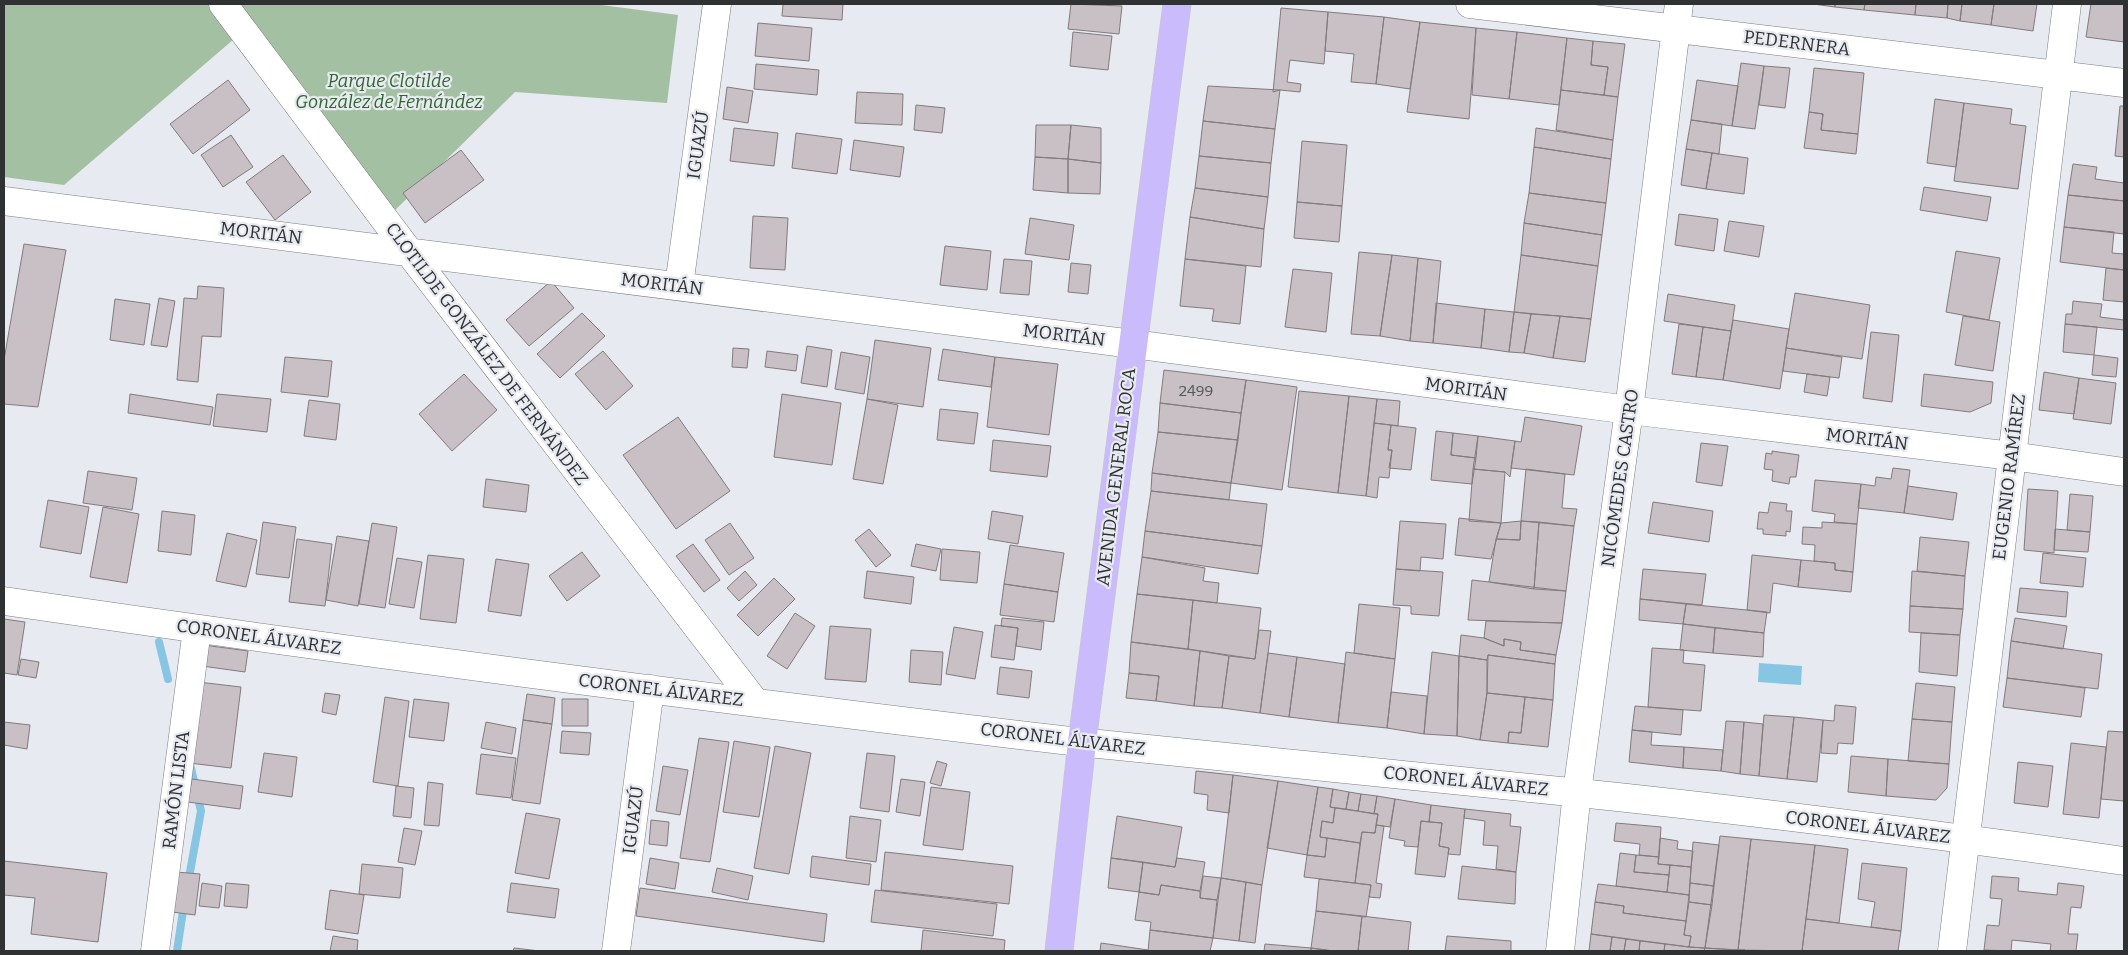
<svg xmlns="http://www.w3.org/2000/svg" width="2128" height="955" font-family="Bitter,serif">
<rect width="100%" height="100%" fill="#e8eaf1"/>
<!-- green -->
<path fill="#a4c0a2" d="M4 4H594L678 15 667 103 515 92 382 223 234 39 64 185 4 177Z"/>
<!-- water -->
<path fill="#87c6e2" d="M1759 663 1802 666 1801 685 1758 682Z"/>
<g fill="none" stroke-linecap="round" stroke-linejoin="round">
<!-- stream -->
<path stroke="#87c6e2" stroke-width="8" d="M159 642 168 679
M188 883 201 811 190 764
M177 951 184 904"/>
</g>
<!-- building -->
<path fill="#c8c0c4" stroke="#827b7e" d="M783 4H843L842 20 782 16Z
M1071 4 1122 6 1119 34 1068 29Z
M1813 4H1835V7Z
M1835 4H1865L1864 10 1835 7Z
M1865 4H1916L1915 15 1864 10Z
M1916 4H1948L1947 18 1915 15Z
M1948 4H1962L1960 21 1947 18Z
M1962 4H1994L1991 25 1960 21Z
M1994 4H2037L2033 31 1991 25Z
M2091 4H2124V42L2086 37Z
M1281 8 1328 12 1324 64 1290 60 1287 82 1301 84 1300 92 1280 90 1273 92Z
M1328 12 1384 17 1376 84 1351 82 1354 54 1325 51Z
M1384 17 1420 22 1410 89 1376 84Z
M1420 22 1476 28 1469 119 1407 112Z
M758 23 812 28 809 61 755 56Z
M1476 28 1517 32 1509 99 1472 95Z
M1073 32 1112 36 1108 70 1070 66Z
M1517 32 1567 38 1559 105 1509 99Z
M1567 38 1593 41 1591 65 1608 67 1604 95 1561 90Z
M1593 41 1625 44 1618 97 1604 95 1608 67 1591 65Z
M1741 63 1764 66 1755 129 1732 126Z
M756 64 819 70 817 95 754 89Z
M1764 66 1790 68 1785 108 1759 105Z
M1814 68 1864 73 1858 134 1821 130 1823 114 1809 112Z
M228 80 250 110 193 154 170 124Z
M1697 80 1738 86 1732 126 1691 120Z
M1208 86 1280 90 1275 129 1203 121Z
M727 87 753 91 748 123 723 119Z
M1561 90 1618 97 1613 140 1556 130Z
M857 92 903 94 902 125 855 123Z
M1935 99 1964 103 1956 167 1927 163Z
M1964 103 2012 109 2010 124 2026 126 2018 189 1954 181Z
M916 105 945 108 942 133 914 130Z
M2120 106H2124V157L2115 156Z
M1809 112 1823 114 1821 130 1858 134 1856 154 1804 148Z
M1691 120 1722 124 1719 154 1686 149Z
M1203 121 1275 129 1271 163 1199 156Z
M1036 125H1071L1068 159 1035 157Z
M1071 125 1101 128V163L1068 159Z
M734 128 778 133 774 166 730 161Z
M1536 128 1613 140 1611 159 1534 147Z
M796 133 842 139 837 174 792 168Z
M231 135 253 167 223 187 201 155Z
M854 140 904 147 900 177 850 170Z
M1302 141 1347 145 1342 206 1297 202Z
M1534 147 1611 159 1606 203 1529 193Z
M1686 149 1712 153 1706 189 1681 185Z
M461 150 484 180 425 223 403 193Z
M1712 153 1748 158 1744 194 1706 189Z
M283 155 311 192 275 220 246 182Z
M1199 156 1271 163 1268 197 1195 188Z
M1035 157 1068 159V193L1033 190Z
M1068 159 1101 163 1100 194 1068 193Z
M2073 164 2097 167 2095 179 2124 183V201L2068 195Z
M1924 187 1991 197 1987 221 1920 210Z
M1195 188 1268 197 1264 229 1190 217Z
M1529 193 1606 203 1602 235 1524 223Z
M2068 195 2124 201V234L2064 227Z
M1297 202 1342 206 1339 242 1294 238Z
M1679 214 1718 219 1714 251 1675 245Z
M753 216 788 218 785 270 750 268Z
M1190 217 1264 229 1261 267 1185 259Z
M1030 218 1074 225 1069 260 1025 254Z
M1729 221 1764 226 1759 257 1724 251Z
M1524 223 1602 235 1598 266 1521 255Z
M2064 227 2114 232 2112 253 2124 254V270L2060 262Z
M24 244 66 250 38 407 4 404V360Z
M945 246 991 251 987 290 940 285Z
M1956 251 2000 258 1989 320 1946 312Z
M1359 252 1392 255 1380 336 1351 334Z
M1392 255 1418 258 1410 341 1380 336Z
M1521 255 1598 266 1591 319 1514 312Z
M1418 258 1441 261 1433 343 1410 341Z
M1004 259 1032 261 1029 295 1000 293Z
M1185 259 1246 266 1240 324 1212 321 1214 309 1180 306Z
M1071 263 1091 265 1088 294 1068 292Z
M2106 268 2124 270V302L2103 300Z
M1293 269 1332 273 1326 332 1285 327Z
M551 281 574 308 529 346 506 320Z
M198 286 224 288 221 337 202 336 198 382 177 380 184 298 197 299Z
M1795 293 1870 305 1862 359 1786 348Z
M1668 294 1735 305 1731 331 1664 321Z
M159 298 175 301 167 347 151 345Z
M115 299 150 304 144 345 110 340Z
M2073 301 2102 304 2100 317 2124 320V330L2065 324 2066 314H2072Z
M1436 303 1485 309 1481 348 1433 343Z
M1485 309 1514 312 1509 352 1481 348Z
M1514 312 1531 314 1524 353 1509 352Z
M582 313 605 336 560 378 537 354Z
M1531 314 1560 316 1553 358 1524 353Z
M1560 316 1591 319 1585 362 1553 358Z
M1963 316 2000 322 1993 371 1955 365Z
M1733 320 1789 329 1780 389 1723 380Z
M1679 324 1703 327 1696 377 1672 374Z
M2065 324 2097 327 2094 355 2063 352Z
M1703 327 1731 331 1723 380 1696 377Z
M1871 332 1899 335 1892 402 1863 398Z
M875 340 931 348 923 407 867 399Z
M807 346 832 350 827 387 801 383Z
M733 348 749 349 747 368 732 367Z
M1786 348 1842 357 1839 378 1783 371Z
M943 349 995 357 991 387 938 380Z
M603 351 633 386 606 410 575 374Z
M767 351 798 355 796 371 765 367Z
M841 352 870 357 864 394 835 389Z
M2094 355 2118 358 2116 377 2092 375Z
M285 357 332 361 328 397 281 392Z
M995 357 1058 364 1049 435 987 427Z
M1164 370 1246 380 1241 413 1160 403Z
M2044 372 2079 378 2074 414 2039 410Z
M464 374 497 410 452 451 419 414Z
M1807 374 1830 377 1827 396 1804 392Z
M1924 374 1993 382 1991 403 1970 412 1921 406Z
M2079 378 2116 383 2111 424 2073 419Z
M1246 380 1297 387 1282 490 1231 483Z
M1299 391 1349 396 1338 493 1288 487Z
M130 394 213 407 210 425 128 413Z
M217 394 271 399 267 432 213 426Z
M782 394 841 403 832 465 774 457Z
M1349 396 1377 399 1366 496 1338 493Z
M867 399 898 405 883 484 853 479Z
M1377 399 1400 401 1398 426 1374 423Z
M309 400 340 404 336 440 304 436Z
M1160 403 1241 413 1238 440 1158 432Z
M940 409 978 413 974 444 937 440Z
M678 417 730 491 676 529 623 455Z
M1525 417 1582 426 1574 475 1511 468 1515 441 1521 442Z
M1374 423 1391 425 1388 450H1392L1389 478 1379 477 1377 498 1366 496Z
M1391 425 1416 428 1411 470 1389 468 1392 450H1388Z
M1436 431 1453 433 1451 455 1476 458 1472 484 1431 480Z
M1158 432 1238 440 1231 483 1152 473Z
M1453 433 1478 436 1476 458 1451 455Z
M1478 436 1515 441 1510 477 1505 472 1473 469Z
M993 440 1051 446 1047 477 990 471Z
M1701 443 1728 446 1722 486 1696 482Z
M1772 451 1799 455 1796 477H1790L1789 484 1772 481 1773 470 1764 469 1766 453 1772 454Z
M1893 468 1910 470 1904 513 1858 508 1861 484 1875 486 1876 477 1891 479Z
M1473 469 1505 472 1501 523 1469 521Z
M1526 469 1565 474 1562 508 1577 509 1574 526 1521 521Z
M88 471 137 478 132 510 83 503Z
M1152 473 1231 483 1229 500 1151 491Z
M486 479 529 485 526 512 483 507Z
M1815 480 1861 484 1857 524 1834 522 1835 514 1812 511Z
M1908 486 1957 493 1953 520 1904 513Z
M2028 489 2058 491 2054 553 2024 550Z
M1151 491 1267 504 1262 546 1145 531Z
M2070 494 2093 496 2090 532 2067 530Z
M48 500 89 507 81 554 40 547Z
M1653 502 1713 511 1709 542 1648 533Z
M1770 502 1787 504 1786 511H1792L1790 532 1786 531V536L1763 534V529H1757L1759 512 1768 513Z
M103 507 139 514 127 583 90 577Z
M162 511 195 515 191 555 158 551Z
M992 511 1023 516 1018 544 988 539Z
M1459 518 1501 523 1491 559 1455 555Z
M1400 521 1446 524 1443 559 1421 557 1420 571 1396 569Z
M1521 521 1520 540 1496 539 1501 523Z
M1521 521 1539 522 1534 589 1489 582 1496 539 1520 540Z
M263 522 296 527 289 578 256 574Z
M1539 522 1574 526 1566 591 1534 589Z
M1822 522 1857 524 1853 572 1835 570V563L1814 561 1815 545 1802 544 1803 527 1822 528Z
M372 523 397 527 385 608 359 604Z
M730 523 754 558 729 575 705 540Z
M869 529 891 555 876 567 855 540Z
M2055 529 2090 532 2088 552 2054 550Z
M1145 531 1262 546 1258 574 1142 557Z
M227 533 257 540 246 587 216 581Z
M337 536 369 541 358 606 326 600Z
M1920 537 1969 542 1965 576 1917 571Z
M297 539 332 544 325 606 289 602Z
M693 544 720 580 704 592 676 556Z
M916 544 941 549 936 571 911 566Z
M1010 545 1064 553 1058 592 1004 584Z
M942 549 980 552 977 583 940 580Z
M582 552 600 576 567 601 549 576Z
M2043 553 2086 558 2083 587 2040 583Z
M428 555 464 559 456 623 420 619Z
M1752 555 1801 560 1798 587 1773 583 1770 613 1747 610Z
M1142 557 1205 568 1203 581 1219 583 1217 603 1137 594Z
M397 558 422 562 414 608 389 604Z
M496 559 529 564 521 616 488 611Z
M1801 560 1835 563V570L1853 572 1851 592 1798 587Z
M1396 569 1443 572 1439 616 1411 614V606L1393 605Z
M1643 569 1706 574 1702 605 1640 599Z
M745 571 757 585 739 601 727 588Z
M867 571 914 577 911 604 864 598Z
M1912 571 1965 576 1963 609 1910 606Z
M774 578 795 599 758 636 737 615Z
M1472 580 1566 591 1562 623 1468 620Z
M1004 584 1058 592 1054 622 1000 615Z
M2020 588 2068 592 2066 617 2017 612Z
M1137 594 1193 600 1188 649 1131 642Z
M1640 599 1686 604 1683 624 1639 620Z
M1193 600 1261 608 1255 659 1188 649Z
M1359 604 1400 608 1395 659 1354 653Z
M1686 604 1767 612 1764 633 1683 624Z
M1910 606 1963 609 1960 635 1909 632Z
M795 613 815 626 787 669 767 656Z
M1002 618 1044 622 1041 650 1016 646 1018 628 1001 626Z
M2015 618 2067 626 2063 649 2011 641Z
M4 619 25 622 17 675 4 673Z
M1486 621 1562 623 1556 655 1520 650 1521 642 1504 639V646L1484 638Z
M1683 624 1715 628 1713 653 1680 650Z
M995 625 1018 628 1014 660 991 657Z
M830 626 871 629 866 682 825 679Z
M954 627 983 632 975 679 946 674Z
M1715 628 1764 633 1763 657 1713 653Z
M1259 630 1271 631 1260 713 1222 708 1229 656 1255 659Z
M1921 633 1960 635 1957 676 1919 672Z
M1461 635 1484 638 1504 646V639L1521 642 1520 650 1556 655 1555 664 1488 655 1487 660 1459 656Z
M2011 641 2102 654 2098 689 2007 678Z
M1131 642 1200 651 1194 706 1156 701 1159 676 1129 673Z
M204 645 248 651 245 672 202 666Z
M1652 648 1684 650 1683 663 1705 665 1701 711 1648 707Z
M911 650 943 652 941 685 909 682Z
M1200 651 1229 656 1222 708 1194 706Z
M1346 652 1395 659 1387 728 1338 723Z
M1432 652 1459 656 1457 736 1424 734Z
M1268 653 1297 657 1289 717 1260 713Z
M1488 655 1555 664 1553 700 1487 693Z
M1459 656 1487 660V693L1480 740 1457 736Z
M1297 657 1345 664 1338 723 1289 717Z
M21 659 39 662 36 678 18 675Z
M1000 667 1032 671 1029 698 997 694Z
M1129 673 1159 676 1156 701 1126 698Z
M2007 678 2085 688 2081 717 2003 707Z
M198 682 241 687 231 768 189 763Z
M1916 683 1955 687 1952 722 1912 719Z
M1391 692 1427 696 1424 734 1387 728Z
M325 693 340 695 336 715 322 712Z
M1487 693 1525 697 1521 733 1509 732 1508 743 1480 740Z
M527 694 555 698 552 724 523 720Z
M385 697 409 701 398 786 373 782Z
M1525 697 1553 700 1548 747 1508 743 1509 732 1521 733Z
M414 699 449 703 444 741 409 737Z
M562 699H588V726H562Z
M1835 705 1856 707 1853 744 1838 743 1837 754 1821 753 1823 720 1834 721Z
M1635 706 1683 710 1681 735 1632 730Z
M1764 715 1794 717 1787 779 1759 776Z
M1794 717 1823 720 1817 782 1787 779Z
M1912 719 1952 722 1949 764 1908 761Z
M523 720 552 724 540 804 512 800Z
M1726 721 1744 722 1740 774 1721 771Z
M4 722 30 725 27 749 4 745Z
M486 722 516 728 512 754 481 748Z
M1744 722 1763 724 1759 776 1740 774Z
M1632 730 1652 732 1651 745 1684 747 1683 768 1629 762Z
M562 731 591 733 589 755 560 753Z
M2108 731 2124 732V801L2101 799Z
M699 738 729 742 710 862 680 858Z
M734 741 770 747 759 817 723 812Z
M2071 743 2106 747 2099 818 2063 814Z
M775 746 811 753 789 874 754 868Z
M1684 747 1723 750 1721 771 1683 768Z
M264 753 297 757 292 797 258 792Z
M867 753 895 756 889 812 860 808Z
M481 754 516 758 511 798 476 794Z
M1851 756 1888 759 1886 796 1848 792Z
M1888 759 1949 764 1947 788 1936 800 1886 796Z
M937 761 947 764 941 786 930 783Z
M2018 762 2053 766 2048 807 2014 803Z
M663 766 688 770 680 815 656 811Z
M1196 771 1233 775 1229 813 1207 810 1208 795 1194 793Z
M1233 775 1278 781 1262 885 1221 878Z
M192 779 243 786 240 809 188 802Z
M901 779 925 782 920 816 896 812Z
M1278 781 1318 787 1307 855 1267 848Z
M428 782 443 784 439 826 424 825Z
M396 786 414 788 411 818 393 816Z
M931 787 970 792 963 850 923 845Z
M1318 787 1333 789 1330 807 1335 808 1333 823 1322 821 1320 837 1327 838 1325 857 1307 855Z
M1333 789 1349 792 1346 809 1330 807Z
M1349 792 1361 794 1358 811 1346 809Z
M1361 794 1377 796 1374 814 1358 811Z
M1377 796 1395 799 1390 827 1376 825 1378 814H1374Z
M1395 799 1431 805 1429 822 1421 821 1418 847 1404 846 1405 841 1389 838Z
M1431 805 1465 809 1460 855 1448 854 1449 848 1439 846 1442 823 1429 822Z
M1335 808 1378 814 1375 833 1362 832 1360 843 1320 837 1322 821 1333 823Z
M1465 809 1511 814 1510 826 1521 827 1516 872 1496 869 1498 846 1483 845 1485 821 1464 818Z
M526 813 560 819 549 879 515 873Z
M850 816 881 820 876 862 846 858Z
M1117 816 1182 827 1175 867 1111 858Z
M651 820 669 822 667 846 649 844Z
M1421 821 1442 823 1439 846 1449 848 1445 877 1415 874Z
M1616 823 1661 827 1659 857 1639 855 1640 844 1614 841Z
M1376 825 1384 826 1376 883 1382 884 1380 898 1369 897 1371 885 1355 883 1362 832 1375 833Z
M404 828 422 831 415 865 398 862Z
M1720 836 1751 839 1738 950 1705 948Z
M1327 838 1360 843 1355 883 1304 877 1307 855 1325 857Z
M1660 838 1678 841 1677 849 1693 851 1691 867 1658 864Z
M1751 839 1815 845 1802 951 1738 950Z
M1693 842 1719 845 1714 886 1690 883Z
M1815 845 1848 849 1839 923 1806 919Z
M885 852 1013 866 1009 904 881 890Z
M1620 853 1636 855 1634 872 1669 875 1667 892 1616 886Z
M1636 855 1659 857 1658 864 1670 865 1669 875 1634 872Z
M812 856 871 864 869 885 810 877Z
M650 858 679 863 675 889 646 884Z
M1111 858 1143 862 1139 892 1108 888Z
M1177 858 1205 862 1200 891 1161 885 1159 895 1139 892 1143 862 1175 867Z
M4 861 107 873 98 942 31 934 35 898 4 895Z
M1862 863 1907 868 1901 931 1871 927 1875 902 1858 899Z
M362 864 403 868 400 898 359 894Z
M1670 865 1691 867 1689 895 1667 892Z
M1462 866 1516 872 1515 904 1458 899Z
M717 868 753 876 748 900 712 892Z
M176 872 200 874 195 915 172 912Z
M1203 876 1221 878 1217 900 1200 898Z
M1992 876 2019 878 2018 891 2057 895 2058 883 2084 886 2081 908 2071 907 2068 934H2078L2076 951H2050L2051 944 2012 940 2011 951 1984 950 1987 925 1999 926 2002 899 1990 898Z
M1221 878 1246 882 1239 941 1213 938Z
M1319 879 1371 885 1366 917 1316 911Z
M1246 882 1262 885 1255 943 1239 941Z
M202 883 222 886 219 908 199 906Z
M226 883 249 885 247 908 224 906Z
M511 883 559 889 555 918 507 912Z
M1690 883 1714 886 1712 905 1689 902Z
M1598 884 1689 895 1686 921 1623 913 1624 906 1595 902Z
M1161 885 1200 891V898L1217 900 1213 938 1150 930 1151 922 1135 920 1139 892 1159 895Z
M640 888 827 914 824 942 636 916Z
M330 890 364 895 358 934 325 929Z
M875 890 997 904 993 936 871 922Z
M1595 902 1624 906 1623 913 1686 921 1684 935 1691 936 1689 947 1591 934Z
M1689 902 1712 905 1705 948 1689 947 1691 936 1684 935Z
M1316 911 1362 916 1358 951H1333L1311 948Z
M1362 916 1411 922 1408 951H1358Z
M1806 919 1901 931 1898 951H1802Z
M923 930 1005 940 1004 951H921Z
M1150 930 1213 938 1210 951H1148Z
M1591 934 1612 937 1610 951H1589Z
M333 936 358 940 357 951H330Z
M1447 936 1511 941V951H1445Z
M1612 937 1626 939 1624 951H1610Z
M1626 939 1640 941 1639 951H1624Z
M1640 941 1665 944 1664 951H1639Z
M1101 943 1148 950V951H1100Z
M1265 944 1311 948V951H1264Z
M1665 944 1689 947 1705 948 1704 951H1664Z
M514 948 540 951H513Z
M1311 948 1333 951H1311Z
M1705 948 1738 950H1745L1704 951Z"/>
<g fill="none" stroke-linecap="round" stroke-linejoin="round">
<defs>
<path id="minor" d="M223 4 409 252 755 702
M1470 4 2124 83
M4 201 1133 344 1629 410 2012 456 2124 472
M679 286 717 4
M4 601C361 653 720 700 1079 742 1242 760 1407 774 1570 792 1755 811 1940 835 2124 861
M155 951 197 629
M616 951 650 689
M1560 951 1577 792 1629 410 1679 4
M1952 951 2067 4"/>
<path id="major" d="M1059 951 1082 742 1177 4"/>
</defs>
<!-- minor casing -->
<use href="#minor" stroke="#7b7d83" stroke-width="29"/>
<!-- major casing -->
<use href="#major" stroke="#c9c9ca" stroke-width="29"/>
<!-- minor -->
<use href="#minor" stroke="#fff" stroke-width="28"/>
<!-- major -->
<use href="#major" stroke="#cabbfc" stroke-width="28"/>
</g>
<g text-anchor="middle" stroke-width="4.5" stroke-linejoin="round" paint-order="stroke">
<!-- number labels -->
<g font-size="15" fill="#565557">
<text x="1196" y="396">2499</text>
</g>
<!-- street labels -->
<g font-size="18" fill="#303133" stroke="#e8eaf1">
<text transform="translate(1797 43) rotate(7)" y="6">PEDERNERA</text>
<text transform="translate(698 145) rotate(-82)" y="6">IGUAZÚ</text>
<text transform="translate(261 233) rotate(7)" y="6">MORITÁN</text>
<text transform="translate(662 284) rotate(7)" y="6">MORITÁN</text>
<text transform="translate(1064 335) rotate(7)" y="6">MORITÁN</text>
<text transform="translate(487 354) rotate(53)" y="6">CLOTILDE GONZÁLEZ DE FERNÁNDEZ</text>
<text transform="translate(1466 389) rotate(8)" y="6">MORITÁN</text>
<text transform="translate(1867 439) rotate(7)" y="6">MORITÁN</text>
<text transform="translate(1116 477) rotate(-83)" y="6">AVENIDA GENERAL ROCA</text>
<text transform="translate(2009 477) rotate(-83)" y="6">EUGENIO RAMÍREZ</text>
<text transform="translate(1620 478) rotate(-82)" y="6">NICÓMEDES CASTRO</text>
<text transform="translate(259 637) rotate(8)" y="6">CORONEL ÁLVAREZ</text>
<text transform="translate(661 690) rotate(7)" y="6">CORONEL ÁLVAREZ</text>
<text transform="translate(1063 739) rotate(7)" y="6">CORONEL ÁLVAREZ</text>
<text transform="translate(1466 781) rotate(6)" y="6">CORONEL ÁLVAREZ</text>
<text transform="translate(176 790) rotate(-83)" y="6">RAMÓN LISTA</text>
<text transform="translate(633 820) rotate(-83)" y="6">IGUAZÚ</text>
<text transform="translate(1868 827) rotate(7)" y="6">CORONEL ÁLVAREZ</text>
</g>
<!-- park labels -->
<g font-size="18" font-style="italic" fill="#2f662e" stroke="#e8eaf1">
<text x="389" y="87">Parque Clotilde<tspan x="389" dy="21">González de Fernández</tspan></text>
</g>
</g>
<!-- border -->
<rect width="2128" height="955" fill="none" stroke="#303133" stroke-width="10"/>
</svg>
